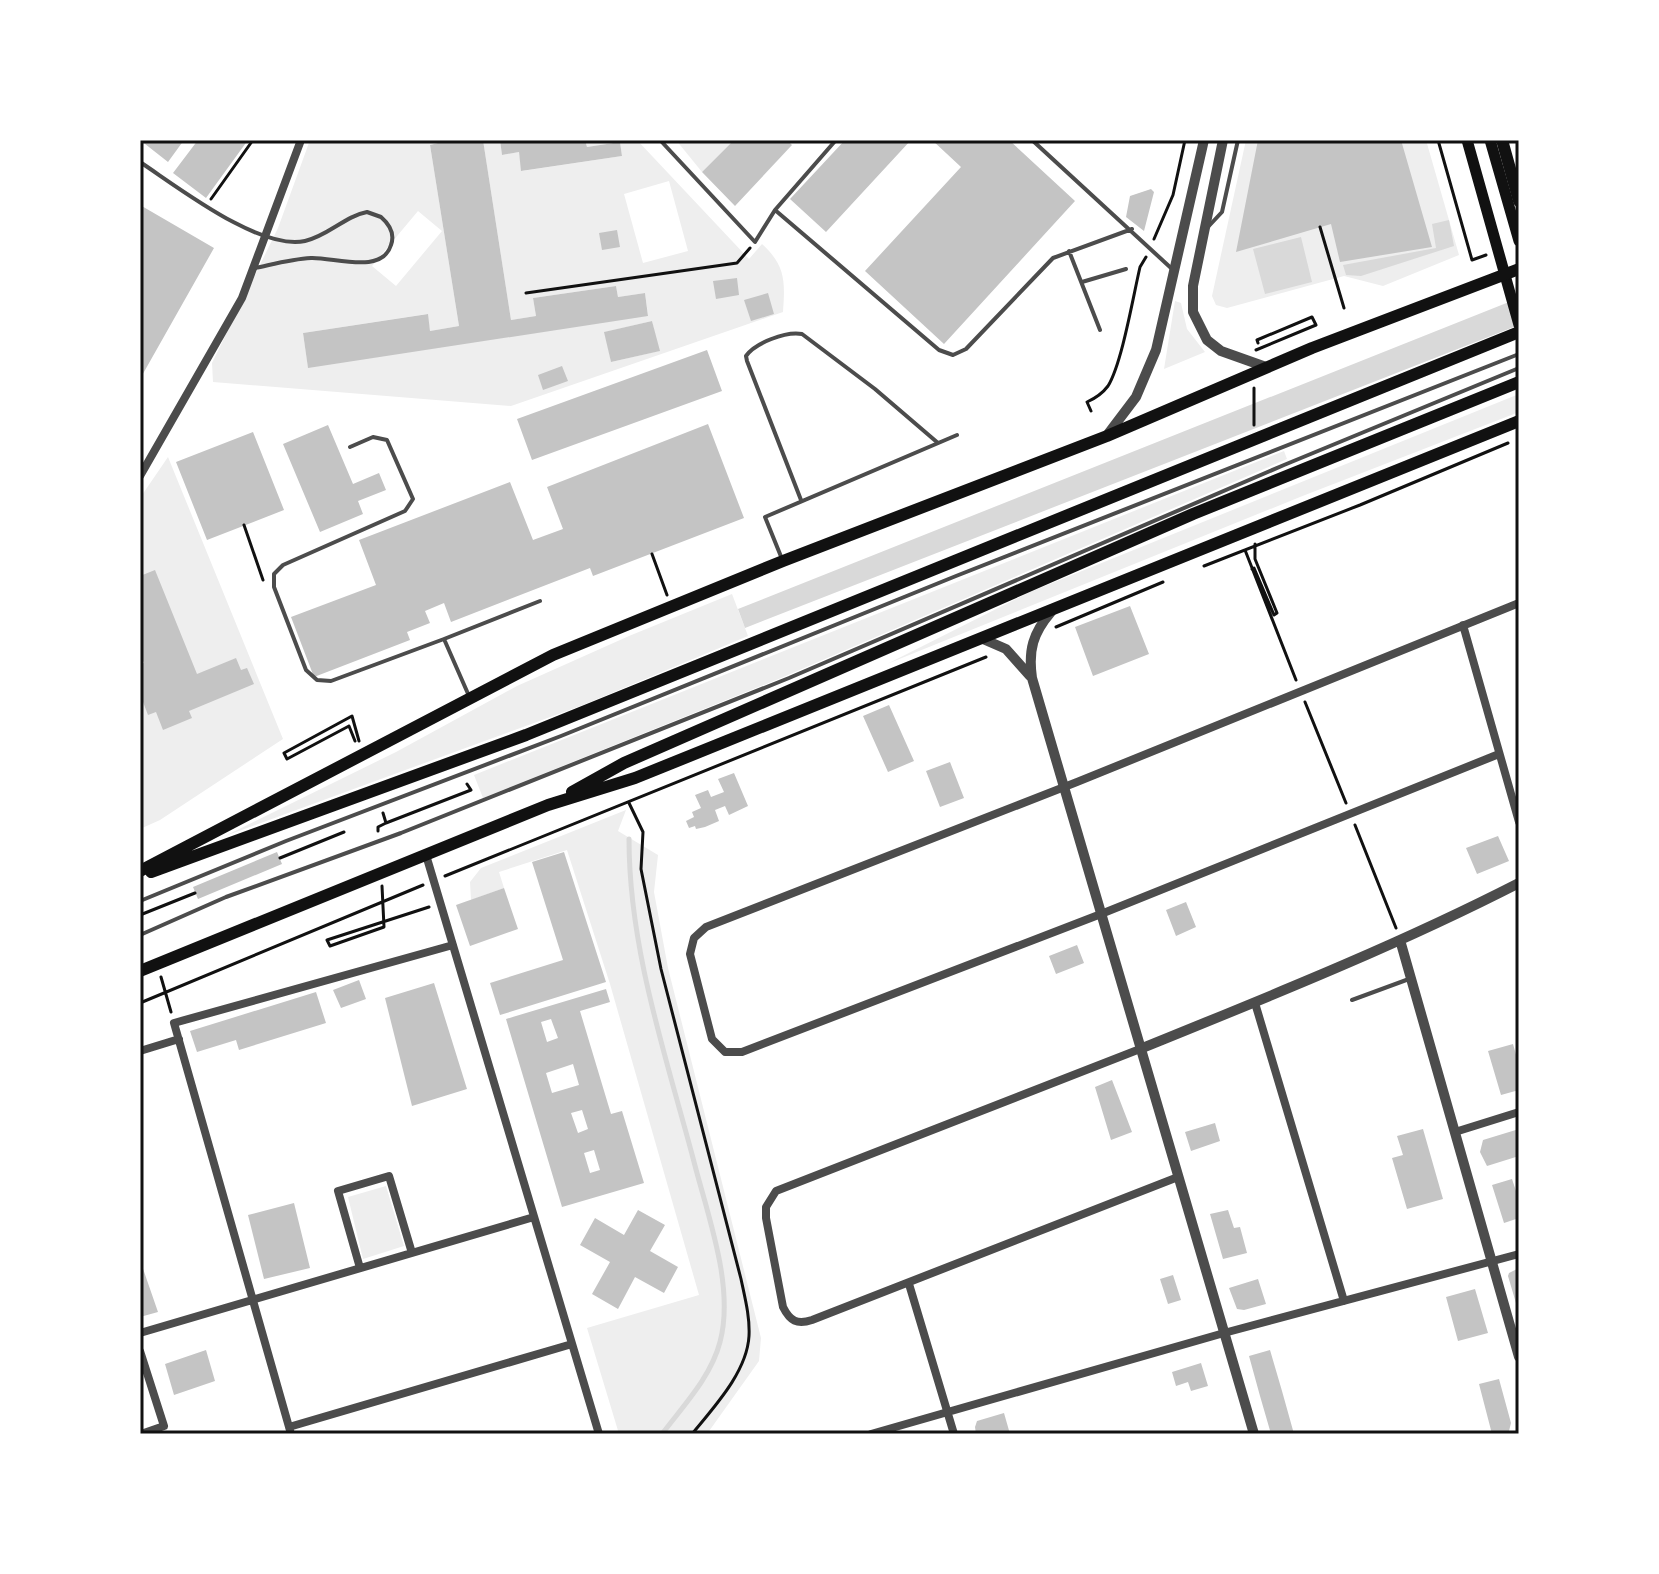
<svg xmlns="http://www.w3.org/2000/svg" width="1659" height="1574" font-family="Cabin,sans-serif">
<rect width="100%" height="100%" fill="#fff"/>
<!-- green -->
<path fill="#eee" fill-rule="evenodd" d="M310 140H450L430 145 459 326 430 331 427 314 303 333 308 367 648 315 645 293 618 297 616 286 533 298 536 316 511 320 483 140H500L502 155 519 152 522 171 622 156 620 142 587 147 585 140H637L749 259 762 244C786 266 785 282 783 312L511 406 213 382 212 363 278 228ZM669 181 688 251 643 263 624 194ZM418 211 442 231 396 286 372 266ZM652 321 659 351 611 362 605 332Z
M676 140H734L702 172Z
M1246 140H1426L1459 255 1383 286 1344 276 1227 308 1216 305 1212 296Z
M1175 301 1181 303 1187 329 1205 352 1164 369Z
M1519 394V412L1300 497 887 664 1030 592Z
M1284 451 1287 459 781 678 483 798 474 775Z
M168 457 283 739 160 820 140 829V498Z
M732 594 748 636 583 705 225 836 396 752 517 686 629 636Z
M626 810 618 831 658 855 654 892 668 968 761 1338 759 1361 707 1434H619L587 1328 699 1295 610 984 567 850 499 872 504 888 471 900 470 882 481 868Z
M386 1186 404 1246 363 1259 348 1197Z"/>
<!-- water -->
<path fill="#d9d9d9" d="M1449 220 1454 246 1361 276 1346 275 1343 265 1436 248 1432 224Z
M1301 237 1312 282 1265 294 1253 249Z
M1519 298V325L745 628 738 609Z"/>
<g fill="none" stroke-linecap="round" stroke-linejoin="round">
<!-- stream -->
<path stroke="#d9d9d9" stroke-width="5" d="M629 839C629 948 665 1053 693 1158 707 1214 735 1286 720 1342 711 1377 683 1406 662 1434"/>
</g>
<!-- building -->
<path fill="#c4c4c4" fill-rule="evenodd" d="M140 140H184L168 162Z
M198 140H248L206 198 173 173Z
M450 140H483L511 320 536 316 533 298 616 286 618 297 645 293 648 316 308 368 303 333 428 314 430 331 459 326 430 145Z
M500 140H585L587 147 620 142 622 156 521 171 519 152 502 155Z
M734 140H787L792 145 735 206 702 172Z
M845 140H911L826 232 790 199Z
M932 140H1009L1075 201 944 344 865 271 961 167Z
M1258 140H1401L1432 247 1340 262 1331 224 1236 252Z
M1151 189 1154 192 1144 231 1126 217 1130 196Z
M140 205 214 248 140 379Z
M617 230 620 247 602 250 599 233Z
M737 278 739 295 716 299 713 281Z
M768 293 774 314 751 321 744 300Z
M652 321 660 351 611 362 604 332Z
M707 350 722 391 532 460 517 419Z
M562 366 568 381 543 390 538 375Z
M708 424 744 518 593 576 590 568 451 622 444 603 425 611 430 623 407 632 410 640 314 677 291 617 376 585 359 540 510 482 533 540 563 529 547 487Z
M328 425 353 484 379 473 386 490 358 501 363 514 320 532 283 444Z
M253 432 284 510 207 540 176 462Z
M155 570 197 674 236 658 241 670 247 668 254 684 189 711 192 718 163 730 156 712 148 715 140 694V664L144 663 140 654V576Z
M1130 606 1149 654 1093 676 1075 627Z
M889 705 914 761 888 772 863 716Z
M950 762 964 798 940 807 926 771Z
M734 773 748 806 729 815 725 806 715 810 719 821 705 827 696 829 695 826 689 828 686 821 694 817 692 812 701 808 695 795 708 790 711 797 724 792 718 779Z
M1498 836 1509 861 1477 874 1466 848Z
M277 852 282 864 198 899 193 887Z
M564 852 606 982 500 1015 490 983 563 960 532 862Z
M504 888 518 929 470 946 456 905Z
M1186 902 1196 927 1176 936 1166 910Z
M1077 945 1084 963 1056 974 1049 956Z
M359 980 366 999 341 1008 333 990Z
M434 983 467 1089 412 1106 385 998Z
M606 989 610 1002 580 1011 611 1114 622 1111 644 1183 562 1207 506 1019ZM551 1019 558 1038 547 1042 541 1022ZM573 1064 579 1085 552 1093 546 1073ZM582 1110 588 1129 578 1133 571 1113ZM594 1150 600 1170 590 1173 584 1153Z
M316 992 326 1023 239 1050 236 1040 197 1052 190 1031Z
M1513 1044 1519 1065V1090L1501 1095 1488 1051Z
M1112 1080 1132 1132 1111 1140 1095 1087Z
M1215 1123 1220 1141 1191 1151 1185 1132Z
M1423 1129 1443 1199 1407 1209 1392 1158 1403 1155 1397 1136Z
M1519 1129V1156L1487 1166 1480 1152 1483 1140Z
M1512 1179 1519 1200V1218L1504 1223 1492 1185Z
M294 1203 310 1268 264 1279 248 1215Z
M638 1210 665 1225 650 1251 678 1267 664 1293 635 1277 618 1309 592 1294 610 1262 580 1245 595 1218 624 1235Z
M1228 1210 1234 1228 1240 1227 1247 1253 1223 1259 1210 1214Z
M140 1260 158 1312 140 1317Z
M1519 1268V1310H1518L1508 1276 1509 1273Z
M1173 1275 1181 1300 1168 1304 1160 1279Z
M1258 1279 1266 1304 1244 1310 1237 1309 1229 1288Z
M1475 1289 1488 1333 1458 1341 1446 1297Z
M206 1350 215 1381 174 1395 165 1364Z
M1270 1350 1282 1391 1294 1434H1271L1260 1396 1249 1356Z
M1201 1363 1208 1386 1191 1391 1188 1382 1176 1386 1172 1372Z
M1499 1379 1511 1423 1509 1431 1492 1434 1479 1384Z
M1004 1413 1010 1434H976L975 1427 977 1421Z"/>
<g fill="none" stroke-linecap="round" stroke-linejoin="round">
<!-- path -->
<path stroke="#111" stroke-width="3" d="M1438 140 1472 260 1486 255
M211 199 253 140
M1320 227 1344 308
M1154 239 1173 195 1185 140
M526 293 737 263 750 248
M1256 350 1316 325 1312 317 1257 340 1258 343
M1254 388V425
M1091 411 1087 402C1096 398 1102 394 1108 386 1122 363 1133 297 1140 267L1146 257
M244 525 263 580
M1245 550 1296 680
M652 554 667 595
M1204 566 1360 505 1508 443
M1252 569 1254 568 1274 615 1277 613 1255 559V544
M1056 627 1163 582
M1305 702 1346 803
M355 741 349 726 287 759 284 753 352 716 359 741
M629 803 643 832 641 869 661 969 741 1279C745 1298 750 1317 749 1336 747 1372 714 1407 692 1434
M386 823 471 790 467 784
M1355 825 1396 928
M378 831V827L386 823 383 813
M280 858 344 832
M445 876 986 657
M382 886 384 927 330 946 327 940 429 907
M140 915 195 893
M161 977 171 1012
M140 1003 423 885"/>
<!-- service -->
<path stroke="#4c4c4c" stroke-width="4" d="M660 140 755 242 775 210 836 140
M1032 140 1171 268
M140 162C178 187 260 251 305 241 328 236 345 216 367 212L381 217C389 224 395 234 391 245 382 275 334 257 311 258 292 259 274 264 255 268
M775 210 939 350 953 355 966 349 1053 258 1132 229
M1207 228 1222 212 1238 140
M1069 251 1100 330
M1082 282 1126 269
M350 447 373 437 387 440 413 499 405 511 283 565 274 574V587L306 670 317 680 331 681 444 639 469 696
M801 500 747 361 746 356C755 343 786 331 802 334L875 389 938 443
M782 559 765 517 957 435
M444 639 540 601
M140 901 286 841 561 736 956 576 1519 354
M140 935 226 897 401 833 789 678 1284 465 1519 368
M1352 1000 1409 979"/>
<!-- minor -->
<path stroke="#4c4c4c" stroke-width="8" d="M140 476 242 298 301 140
M1463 625 1519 822
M1499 754 1101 914 742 1052H725L712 1039 690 954 694 938 706 927 1077 782 1519 603
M426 855 599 1434
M1255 1003 1344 1301
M1140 1049 776 1191 766 1207V1218L783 1307C790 1321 797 1325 812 1320L1178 1177
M140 1051 179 1039
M1455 1132 1519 1112
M360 1268 338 1191 389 1176 412 1253
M909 1284 954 1434
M140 1333 534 1217
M140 1351 164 1426 141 1434
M289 1427 572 1344
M291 1434 174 1023 453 945
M871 1434 1224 1333 1519 1254"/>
<!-- tertiary -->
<path stroke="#4c4c4c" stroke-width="10" d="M1223 140 1193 286V312L1207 340 1221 351 1266 367
M1108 434 1136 397 1156 350 1204 140
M1051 612C1033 633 1028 650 1032 678L1254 1434
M983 639 1006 649 1030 676
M1400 940 1519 1357
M1140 1049C1268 997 1396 946 1519 883"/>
<!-- secondary -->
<path stroke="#111" stroke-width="11" d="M1467 140 1519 325
M1490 140 1519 241"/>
<!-- trunk -->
<path stroke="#111" stroke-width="12" d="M1502 140 1519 201
M572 792 624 763 1193 514 1519 382
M140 871 553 655 783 561 1107 436 1312 348 1519 269
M151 872 526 735 1519 332
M140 971 548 805 635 778 1519 421"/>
</g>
<!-- border -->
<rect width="1659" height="1574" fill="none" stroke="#ffffff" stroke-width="284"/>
<rect x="142" y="142" width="1375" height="1290" fill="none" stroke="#111" stroke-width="3"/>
</svg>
